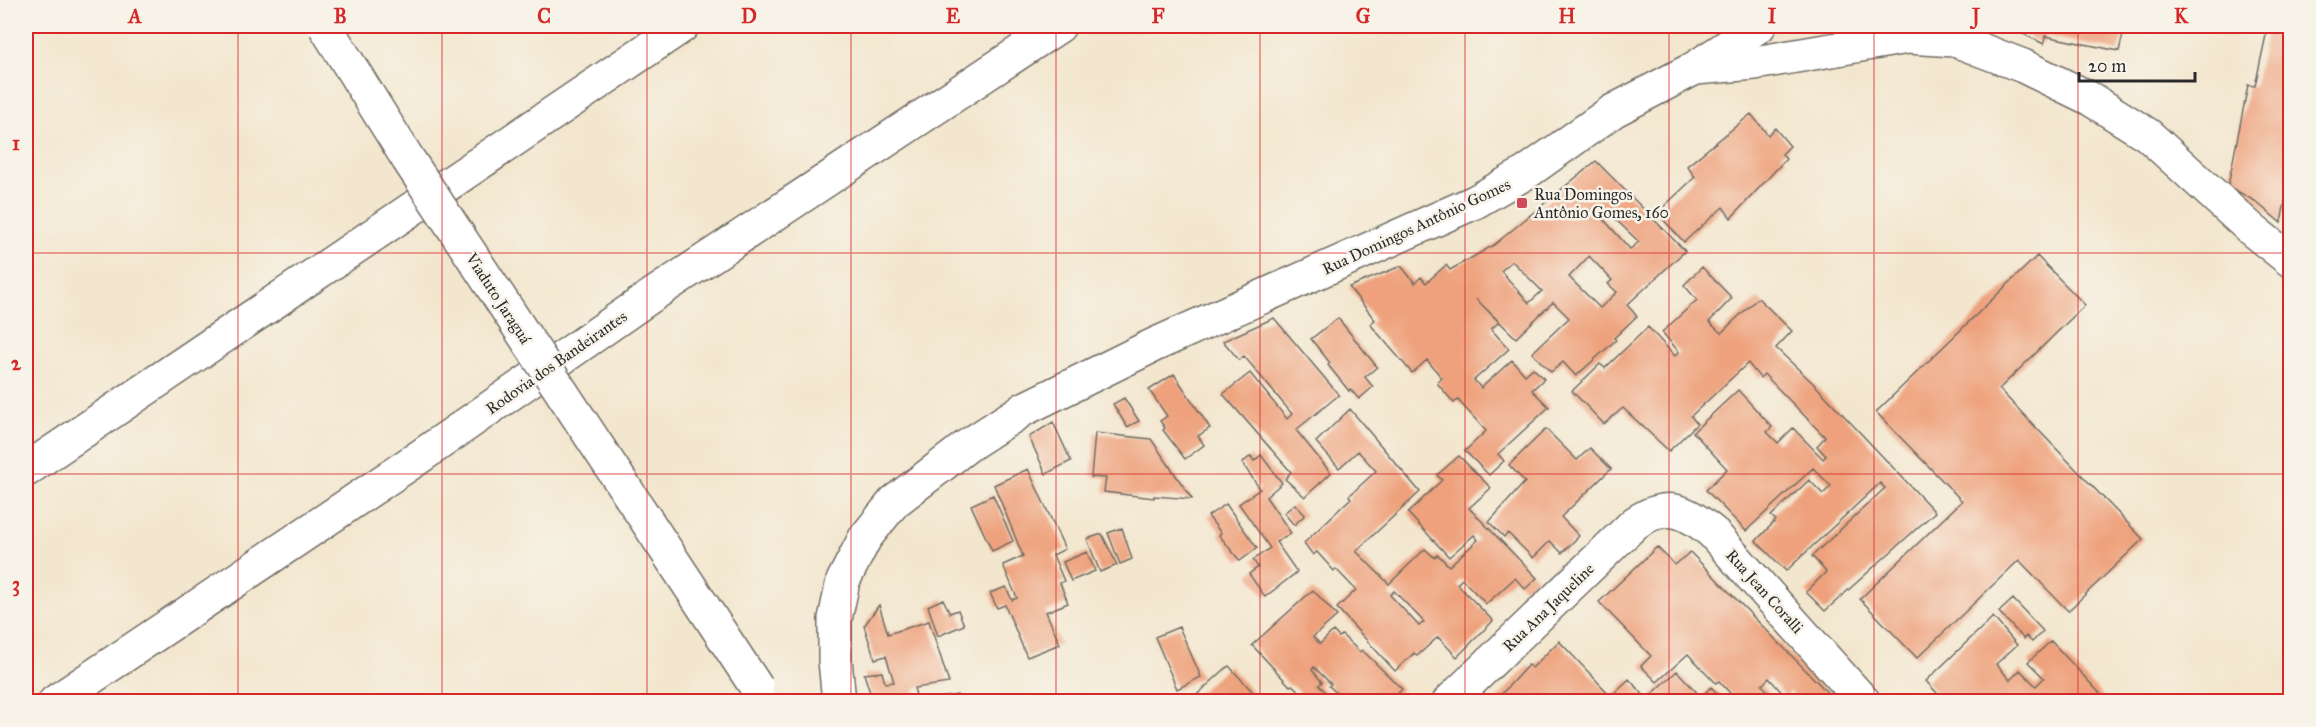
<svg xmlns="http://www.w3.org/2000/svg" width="2316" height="727" font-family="'IM FELL Great Primer',serif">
<rect width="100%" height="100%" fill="#f7f3e8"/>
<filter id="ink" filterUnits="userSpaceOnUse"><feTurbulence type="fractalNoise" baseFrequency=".0167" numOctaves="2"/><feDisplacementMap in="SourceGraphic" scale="12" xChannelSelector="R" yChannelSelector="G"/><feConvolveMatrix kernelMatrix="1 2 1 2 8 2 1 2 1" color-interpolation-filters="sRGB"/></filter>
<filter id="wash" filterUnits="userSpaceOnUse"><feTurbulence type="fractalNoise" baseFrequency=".008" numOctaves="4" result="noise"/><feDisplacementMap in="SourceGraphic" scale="24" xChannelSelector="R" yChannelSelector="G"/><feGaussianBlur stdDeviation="1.35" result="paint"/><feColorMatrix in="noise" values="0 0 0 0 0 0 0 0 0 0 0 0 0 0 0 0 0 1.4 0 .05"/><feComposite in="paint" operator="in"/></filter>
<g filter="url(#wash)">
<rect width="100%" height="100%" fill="#f3e6ce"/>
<g id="blocks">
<!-- building -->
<path fill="#eea17c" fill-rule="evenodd" d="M2018 26H2125L2119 51 2045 36 2044 44 2017 31Z
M2268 26H2290L2287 44 2290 45V142L2287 162H2290V176L2281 223 2255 201 2228 186 2248 85 2255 86Z
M1751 114 1768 135 1775 128 1790 146 1782 154 1786 159 1731 218 1723 207 1684 242 1657 213 1695 177 1687 166Z
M1596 161 1685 251 1627 305 1637 316 1614 338 1616 340 1576 376 1563 362 1551 372 1532 353 1569 318 1553 302 1516 338 1476 299 1499 322 1491 329 1509 349 1474 380 1481 388 1512 360 1525 375 1533 368 1544 379 1532 390 1549 407 1498 454 1504 461 1489 475 1465 451 1486 431 1458 400 1454 403 1437 383 1442 378 1427 360 1412 373 1370 324 1375 320 1349 287 1401 266 1415 283 1421 277 1426 283 1446 265 1450 270 1494 245ZM1604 208 1639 242 1630 249 1598 213ZM1589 256 1612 280 1608 284 1617 292 1600 308 1569 277ZM1512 261 1542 291 1529 303 1501 271Z
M2037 256 2085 305 1999 389 2143 539 2068 611 2019 560 1917 658 1860 599 1962 501 1876 412Z
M1702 267 1732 298 1709 322 1721 333 1758 298 1792 331 1776 348 1815 385 1935 512 1825 611 1806 592 1826 572 1812 556 1885 488 1880 483 1786 571 1756 541 1776 520 1771 516 1809 480 1823 494 1831 486 1813 468 1746 531 1706 490 1727 469 1693 432 1738 390 1772 427 1767 432 1778 443 1793 428 1823 459 1826 456 1817 446 1825 437 1764 374 1760 378 1748 363 1691 416 1697 424 1669 451 1623 408 1604 424 1572 391 1600 364 1605 368 1648 327 1675 356 1679 352 1662 332 1697 300 1684 285Z
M1274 318 1339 395 1296 430 1331 473 1305 497 1285 479 1291 472 1223 394 1250 373 1287 419 1292 414 1244 356 1239 360 1223 341Z
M1338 318 1377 367 1365 377 1373 387 1359 399 1350 389 1349 391 1328 365 1330 363 1311 339Z
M1174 374 1210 428 1198 436 1204 445 1185 459 1163 430 1165 428 1160 421 1167 416 1149 390Z
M1124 398 1139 421 1127 427 1113 404Z
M1350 409 1420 492 1356 551 1389 584 1425 549 1434 557 1438 555 1449 566 1478 540 1474 535 1449 557 1408 513 1442 480 1437 475 1459 456 1491 488 1469 508 1537 578 1525 589 1515 578 1486 604 1462 579 1457 584 1493 621 1457 657 1438 637 1417 656 1414 653 1395 671 1337 608 1356 590 1336 569 1334 571 1317 552 1313 555 1304 543 1351 498 1349 496 1376 471 1358 451 1339 468 1316 442ZM1394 591 1424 622 1419 626 1390 595Z
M1053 422 1071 461 1046 474 1029 437Z
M1546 429 1577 460 1590 448 1611 469 1561 517 1579 536 1562 553 1550 541 1533 558 1508 533 1504 537 1489 522 1525 482 1509 465Z
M1095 433 1151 439 1192 499 1154 496V498L1104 492 1106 478 1091 477Z
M1261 455 1282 483 1266 497 1291 533 1276 542 1297 572 1265 597 1249 574 1258 567 1253 560 1270 548 1239 504 1260 489 1242 463 1251 456 1254 461Z
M1028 469 1065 549 1053 555 1064 581 1060 583 1068 603 1046 612 1060 644 1027 657 1005 605 997 608 990 593 1006 587 1012 600 1017 598 1003 565 1023 556 994 485Z
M993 495 1013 541 992 551 971 505Z
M1226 504 1257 548 1240 561 1219 535 1221 533 1208 516Z
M1295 504 1305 515 1294 525 1284 513Z
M1122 528 1132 559 1120 564 1108 533Z
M1102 534 1117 565 1100 572 1087 539Z
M1657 547 1675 565 1690 552 1828 693 1825 696 1830 702H1800L1790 691 1785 696 1769 678 1762 685 1778 702H1738L1719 681 1716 683 1688 654 1657 682 1641 666 1651 656 1599 602Z
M1087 552 1095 571 1071 581 1063 562Z
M1313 590 1337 616 1313 637 1320 644 1333 631 1339 637 1342 635 1360 652 1362 650 1402 689 1390 702H1346L1329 686 1331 684 1314 667 1312 670 1322 682 1319 685 1335 702H1289L1300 692 1292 685 1290 686 1252 645Z
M943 599 950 613 958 610 964 625 938 636 928 606Z
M2013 599 2043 631 2032 642 2026 636 2024 639 1999 612Z
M879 605 888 634 929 621 949 683 914 688 918 702H873L864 674 882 672 885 683 894 682 886 656 875 659 864 626Z
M1993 617 2017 645 1996 664 2010 680 2020 670 2036 686 2044 678 2028 662 2051 641 2108 702H1945L1926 681Z
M1179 627 1201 677 1177 689 1155 637Z
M1559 641 1611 696 1629 679 1649 701 1652 698 1650 696 1677 671 1701 697 1711 687 1726 702H1500L1497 699 1528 665 1532 668Z
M1229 666 1262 702H1189L1225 669Z
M957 695 959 702H927V700Z"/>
</g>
</g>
<g filter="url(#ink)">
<use href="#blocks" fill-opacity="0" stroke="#716c64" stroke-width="1.5"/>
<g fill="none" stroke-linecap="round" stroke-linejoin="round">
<defs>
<path id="minor" d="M1696 67 1759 26
M839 702 835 660V619L843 581 865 538 894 502 967 446 1024 409 1154 345 1475 202 1527 172 1613 111 1695 68 1755 63 1908 37 1955 40 2023 66 2089 98 2148 135 2251 229 2290 260
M1449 702 1635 523C1666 502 1684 509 1712 532L1864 702"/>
<path id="motorway" d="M26 470 682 26
M55 702 418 458 654 294 1059 26"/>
</defs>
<!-- minor casing -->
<use href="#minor" stroke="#716c64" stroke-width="36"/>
<!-- motorway casing -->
<use href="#motorway" stroke="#716c64" stroke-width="36"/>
<!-- minor -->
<use href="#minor" stroke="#fff" stroke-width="33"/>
<!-- motorway -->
<use href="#motorway" stroke="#fff" stroke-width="33"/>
<defs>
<path id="secondary-bridge" d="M325 26 408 159 757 688"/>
</defs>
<!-- secondary-bridge casing -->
<use href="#secondary-bridge" stroke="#716c64" stroke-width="36" stroke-linecap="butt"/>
<!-- secondary-bridge -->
<use href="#secondary-bridge" stroke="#fff" stroke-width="33"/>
</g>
</g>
<!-- grid -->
<path fill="none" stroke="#d62828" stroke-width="1.5" stroke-opacity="0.55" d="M238 26V702M442 26V702M647 26V702M851 26V702M1056 26V702M1260 26V702M1465 26V702M1669 26V702M1874 26V702M2078 26V702M26 253H2290M26 474H2290"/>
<!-- markers -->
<rect fill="#d1495b" stroke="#f7f3e8" stroke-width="2" x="1516" y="197" width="12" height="12" rx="3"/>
<g text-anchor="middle" stroke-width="5" stroke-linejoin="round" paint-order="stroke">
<!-- poi labels -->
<g font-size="16" fill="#2b2b2b" stroke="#f7f3e8" text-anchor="start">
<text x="1534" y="200">Rua Domingos<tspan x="1534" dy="18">Antônio Gomes, 160</tspan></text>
</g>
<!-- street labels -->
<g font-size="16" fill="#2b2b2b" stroke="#f7f3e8">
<text transform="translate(1416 226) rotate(-25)" y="6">Rua Domingos Antônio Gomes</text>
<text transform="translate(499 298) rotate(57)" y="6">Viaduto Jaraguá</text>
<text transform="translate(556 362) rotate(-35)" y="6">Rodovia dos Bandeirantes</text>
<text transform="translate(1765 591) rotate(48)" y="6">Rua Jean Coralli</text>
<text transform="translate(1548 607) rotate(-44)" y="6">Rua Ana Jaqueline</text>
</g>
</g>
<!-- margin -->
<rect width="2316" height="727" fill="none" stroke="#f7f3e8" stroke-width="66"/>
<!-- scale -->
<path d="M2079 72v9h116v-9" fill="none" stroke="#2b2b2b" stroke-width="3"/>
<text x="2088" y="72" font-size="18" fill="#2b2b2b" stroke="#f7f3e8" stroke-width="4.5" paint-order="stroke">20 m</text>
<rect x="33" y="33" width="2250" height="661" fill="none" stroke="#d62828" stroke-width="2"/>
<g font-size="20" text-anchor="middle" font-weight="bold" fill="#d62828">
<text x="135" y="23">A</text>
<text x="340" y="23">B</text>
<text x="544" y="23">C</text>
<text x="749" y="23">D</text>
<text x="953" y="23">E</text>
<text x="1158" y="23">F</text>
<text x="1363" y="23">G</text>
<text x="1567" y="23">H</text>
<text x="1772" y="23">I</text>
<text x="1976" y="23">J</text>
<text x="2181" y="23">K</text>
<text x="16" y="150">1</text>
<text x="16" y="370">2</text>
<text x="16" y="591">3</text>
</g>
</svg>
